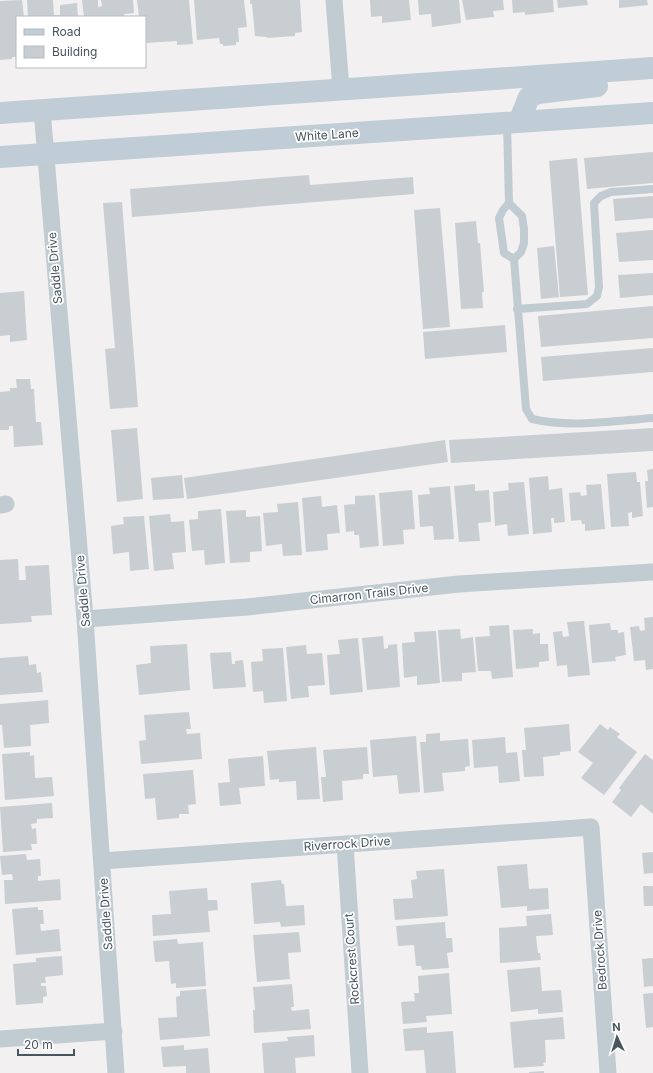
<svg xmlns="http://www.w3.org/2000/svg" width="653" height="1073" font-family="Inter,sans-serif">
<rect width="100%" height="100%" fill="#f2f0f0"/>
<!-- building -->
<path fill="#c9ced2" d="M22 0 24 17H17V57H12V59L0 60V1Z
M27 0H53L54 15H60V5L77 3 78 17H28Z
M82 0H98V7L102 6 101 0H133L134 13 124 14V17H84Z
M137 0H189L193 44 177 45V41L145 43V17H139Z
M194 0H244L247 27 238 28 239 42H236V45L223 46V44H220L219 38 197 40Z
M250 0H300L302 32 295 33V36L267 38V37L255 36 252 4H250Z
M370 0H409L411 20 382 23V16L371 17Z
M418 0H459L461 23 432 27 431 14 419 15Z
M462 0H503L504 10 493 11 494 17 466 20Z
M512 0H553L554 12 525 15V12L513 13Z
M557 0H587L588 5 558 8Z
M619 0H647L648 5 619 8Z
M653 152V183L587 189 584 158Z
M577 158 588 295 560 297 549 161Z
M309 175 310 185 413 177 414 194 132 217 130 189Z
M653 196V218L615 221 613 199Z
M122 202 138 407 110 409 105 349 115 348 103 203Z
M440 208 450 327 423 329 414 210Z
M476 221 478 243H480L484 292H482L483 308 461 309 455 223Z
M653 230V260L619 262 616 233Z
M554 246 559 297 541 299 537 248Z
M653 273V295L620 298 618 275Z
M24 291 27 340 10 342V335L0 336V293Z
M653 306V338L541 347 538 316Z
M505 325 507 352 425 359 423 332Z
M653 348V372L543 381 541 357Z
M16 379H30L31 389H34L36 422H41L43 445 14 447 13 426H9V430H0V392L10 391V388H17Z
M137 428 143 499 117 502 111 430Z
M653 428V451L451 463 449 440Z
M445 440 448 462 187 499 184 478Z
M653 469V507L647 508 645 481H648L647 470Z
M636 472 637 482H640L643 516 632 518V512L628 513 629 526 611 527 607 474Z
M182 475 184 498 153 500 151 478Z
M548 476 549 490 562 488 565 522 554 523V518H551L552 532 533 534 529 478Z
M524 482 529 534 508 536 507 524 495 526 493 492 509 490 508 483Z
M475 484V491L489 490 491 522 478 523 480 541 459 542 454 486Z
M601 484 605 529 585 531V524H582L581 520 571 521 569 493 580 492 581 496 587 495 586 485Z
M450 486 454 539 434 540 433 526 420 527 418 495 430 494 429 488Z
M412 490 415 529 403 530 404 544 383 546 379 493Z
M375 495 379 546 360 548 359 535H354V531L346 532 344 505 355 504V496Z
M321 496 322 507 337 505 340 533 327 534 328 550 306 552 302 498Z
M298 502 302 555 283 556 282 544 266 546 263 513 278 512 277 504Z
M221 509 225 563 205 565 204 550 192 551 189 520 198 519V511Z
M246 510V517L260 516 262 551 250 552V562L230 563 226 511Z
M170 514 171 522 184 521 186 552 172 553 174 569 154 571 149 516Z
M144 516 149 569 130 571 129 552 113 554 111 526 124 524 123 517Z
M18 559 19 580H26L25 566 49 565 52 615 31 616 32 622 0 624V560Z
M653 617V669L646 670 645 660 634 661 630 627 639 626 640 631 645 630 644 618Z
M584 621 590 675 568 677 567 665 557 666 553 632 562 631 563 637 569 636 567 622Z
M610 623 611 630H618V633L624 632 626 655 615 657 616 661 592 663 589 625Z
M509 625 513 677 492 679 491 671H478L475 637 490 636 489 626Z
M460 629 461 639 473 637 476 672 462 673V681L442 682 438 630Z
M533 629V634L540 633V644H548L549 661 539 662V667L516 669 513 630Z
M436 631 440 683 417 685V676L404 678 402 643 415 642 414 632Z
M383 636 384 649 388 648V645L397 644 400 687 367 690 362 638Z
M358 638 363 692 330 695 327 655 340 654 338 640Z
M187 644 190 690 139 695 136 665 151 663 150 646Z
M306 645 307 654 322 653 325 685 308 686 309 697 291 699 286 647Z
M283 648 287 701 264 703 263 691 253 692 251 662 263 661 262 649Z
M231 652 232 664H235V661L243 660 246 687 213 689 210 653Z
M28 656 29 665 36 664 37 673 41 672 43 692 0 695V658Z
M48 700 49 723 30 725 31 746 4 748 2 725H0V704Z
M189 712 191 729H186L187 734 200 733 202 759 141 764 139 741 146 740 144 715Z
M569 724 571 751 560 752V755L543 757 544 776 524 777 522 750H526L524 728Z
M600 724 608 730 610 727 620 734 617 737 637 752 604 795 581 778 593 763 578 752Z
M440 733V741L468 739 470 766 465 767V771L442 773 444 791 424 793 420 742H426V734Z
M416 736 420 792 399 794 397 775 373 777 370 740Z
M505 737 506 753 517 752 520 781 499 783 498 766 474 768 472 740Z
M316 747 320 799 297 800 296 781 279 782V779L270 780 267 751Z
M367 747 369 774H363V779L342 781 343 800 323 802 321 777H326L323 750Z
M30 752V756L34 755 35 778 52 777 54 796 5 800 2 754Z
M645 754 653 760V814L641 804 631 817 612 802 621 790 619 788Z
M263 756 265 786 239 788 241 804 220 806 218 783 230 782 228 759Z
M193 770 196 804 188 805 189 814H179V818L157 820 155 798 145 799 143 774Z
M52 803 53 818 37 819V823L31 824 32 829 36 828 37 844H31L32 850 3 852 0 807Z
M653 852V873L644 874 642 853Z
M26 854 27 860 40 859 41 876H38V881L60 879 61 900 5 904 4 880H13L12 874 2 875 0 856Z
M527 864 529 889 548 888 549 909 527 911V906L501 908 497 866Z
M444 869 448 916 395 920 393 899 413 898 411 880 417 879 416 871Z
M281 880 282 884H284L286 906 304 905 305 925 281 927 280 922 254 924 251 883Z
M643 886H653V906H644Z
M207 888 208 900H217L218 910 208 911 210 932 153 936 152 915 171 914 169 891Z
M38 907V910H43L44 924H40L41 931 59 929 61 951 16 955 12 909Z
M551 914 553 935 536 936 538 953H540L541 960 500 963 499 928 527 926 526 916Z
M445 922 446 938H452L453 952 447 953 449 968 422 970 421 966H416L414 945 398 946 396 926Z
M299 932 301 952 288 953 290 979 257 982 253 935Z
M177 939 178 944 203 942 206 986 176 988V983L171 984 169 961 155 962 153 941Z
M62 956 63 975 45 977 46 983H41V986H46L47 996 43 997V1003L16 1005 13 964 36 962V958Z
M653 958V986L644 987 642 959Z
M540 967 542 991 561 990 563 1012 538 1014V1009L511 1012 507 970Z
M449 973 452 1014 426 1016 427 1022 403 1024 401 1002 415 1001 414 993H419L418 976Z
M292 984 294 1007H291L292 1011 309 1009 311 1029 254 1033 253 1010H255L253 987Z
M206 989 210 1036 160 1040 158 1018 177 1017 176 997 180 996V991Z
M653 993V1027L646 1028 643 994Z
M563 1017 565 1039 545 1040 546 1062 543 1063 544 1066 514 1068 510 1022Z
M427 1027V1033L453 1031 456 1073H426L424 1050 405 1051 403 1029Z
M314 1035 315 1056 295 1058 296 1073H264L262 1043 288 1041 287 1037Z
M184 1045V1050L208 1048 210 1073H186V1066L163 1067 161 1047Z
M544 1071V1073H529V1072Z"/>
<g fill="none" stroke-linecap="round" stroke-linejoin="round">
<!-- lane -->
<path stroke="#c0cbd2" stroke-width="8" d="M507 124 509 203 522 216 524 229V243L521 252 514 259 504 253 499 218 503 210 509 203
M514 259 526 409 532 419C572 428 613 421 653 418
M517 309 587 304 597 296 599 287 594 203 601 196 611 192 653 189"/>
<!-- street -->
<path stroke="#c0cbd2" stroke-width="17" d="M334 0 341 89
M42 110 85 619 116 1073
M0 505 6 504
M85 619 247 607 459 584 653 572
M345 844 360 1073
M102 861 591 827 608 1073
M0 1039 114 1031"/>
<!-- secondary -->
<path stroke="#c0cdd7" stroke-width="22" d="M0 113 653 68
M519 122 529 97 538 93 597 86
M0 157 653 113"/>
</g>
<g text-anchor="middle" stroke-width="3.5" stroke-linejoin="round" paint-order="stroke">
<!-- street labels -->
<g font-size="12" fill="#47555e" stroke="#fff">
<text transform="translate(327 135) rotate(-4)" y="4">White Lane</text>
<text transform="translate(55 268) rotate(-95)" y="4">Saddle Drive</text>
<text transform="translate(83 591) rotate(-95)" y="4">Saddle Drive</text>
<text transform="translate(369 594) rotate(-6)" y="4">Cimarron Trails Drive</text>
<text transform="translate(347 844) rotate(-4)" y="4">Riverrock Drive</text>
<text transform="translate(106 914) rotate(-94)" y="4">Saddle Drive</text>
<text transform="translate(600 950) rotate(-94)" y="4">Bedrock Drive</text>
<text transform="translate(352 959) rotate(-94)" y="4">Rockcrest Court</text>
</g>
</g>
<!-- legend -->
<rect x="16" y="16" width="130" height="52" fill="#ffffff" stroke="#b5bbbf"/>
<rect x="24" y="29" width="20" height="6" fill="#c0cdd7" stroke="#b5bbbf"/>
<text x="52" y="36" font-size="12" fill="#47555e">Road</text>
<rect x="24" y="46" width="20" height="12" fill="#c9ced2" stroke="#b5bbbf"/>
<text x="52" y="56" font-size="12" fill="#47555e">Building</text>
<!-- north arrow -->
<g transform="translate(617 1037) rotate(356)" stroke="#ffffff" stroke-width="3" paint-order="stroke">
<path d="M0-3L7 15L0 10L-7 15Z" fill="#47555e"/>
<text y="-6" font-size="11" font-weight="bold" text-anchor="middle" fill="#47555e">N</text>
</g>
<!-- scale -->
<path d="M18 1049v6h56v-6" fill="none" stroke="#47555e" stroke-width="2"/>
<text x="24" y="1049" font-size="12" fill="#47555e" stroke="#ffffff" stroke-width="3" paint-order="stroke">20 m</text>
</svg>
